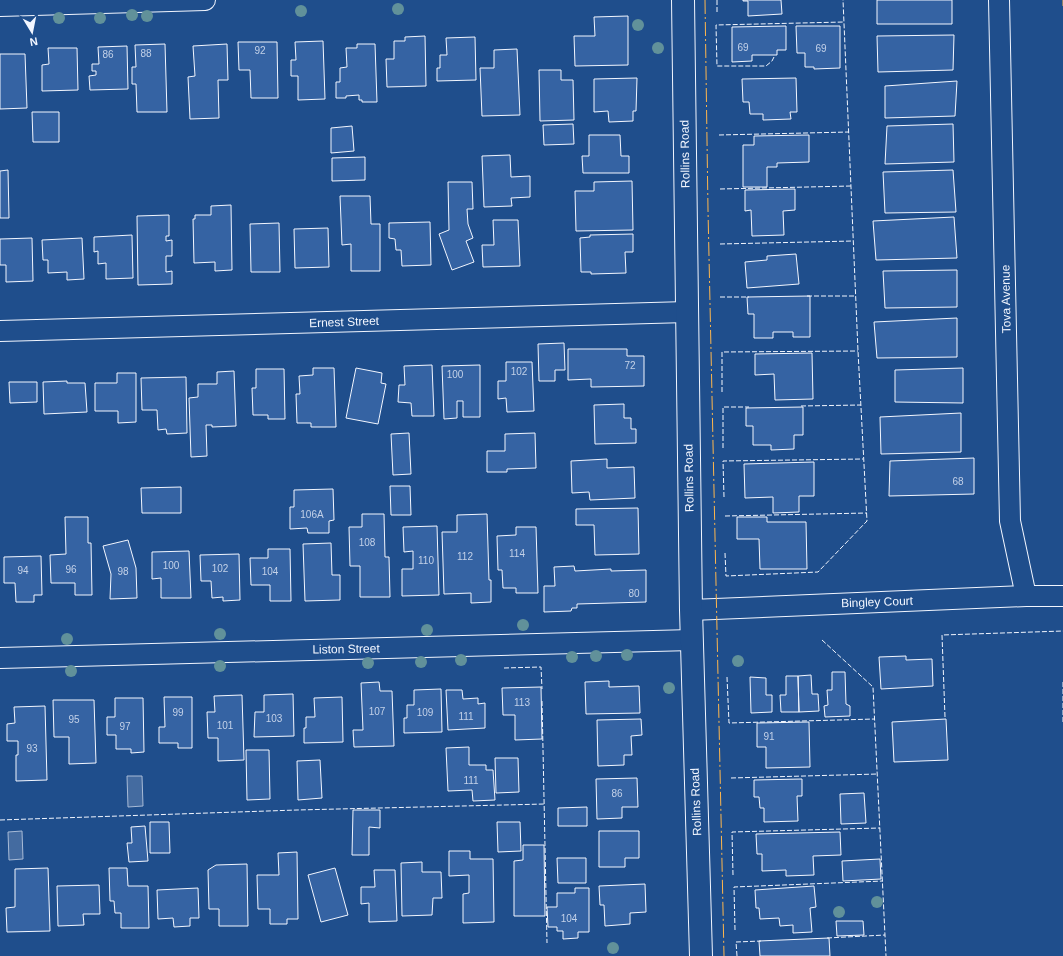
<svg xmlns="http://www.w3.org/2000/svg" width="1063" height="956" font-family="Helvetica,sans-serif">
<rect width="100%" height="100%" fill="#1f4e8c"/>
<!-- water -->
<path fill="#446ba0" stroke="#a8bbd7" d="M127 776H142L143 806 128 807Z
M22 831 23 859 9 860 8 832Z"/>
<!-- building -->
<path fill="#3563a3" stroke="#f2f6ff" d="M743 0H781L782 14 748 16V1H743Z
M877 0H952V24H877Z
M628 16V65L575 66 574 36H595L594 17Z
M786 26V50H777V55H752V61L732 62V27Z
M796 26H840V68L814 69V67H805V53H797Z
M954 35 953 70 878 72 877 36Z
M425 36 426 86 387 87 386 59H394V41H405V37Z
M475 37 476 80 437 81V68H440V55H447L446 38Z
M323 41 325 99 298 100V76H291V60H296L295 42Z
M238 42H277L278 98H251L250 70H239Z
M165 44 167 112H137L136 84H132V67H136L135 45Z
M227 44 228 80H218L219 118 190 119 188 77 195 76 193 46Z
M357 44H375L377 102H362V100H359V95L346 96V98H336V82H340V68L347 67 346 48H357Z
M127 46 128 89 90 90 89 76 96 75V71H92V64H99L98 47Z
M48 48H77L78 90 42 91V65L49 64Z
M517 49 520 115 482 116 480 68H494V50Z
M0 54H25L27 108 0 109Z
M539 70H561V80H573L574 120 540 121Z
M637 78 636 111H633V121L609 122 608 111 594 112V79Z
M796 78 797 112H790L791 119 763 120V114H750L749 102H743L742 79Z
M957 81 955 116 885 118V86Z
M32 112H59V142H33Z
M573 124 574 144 544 145 543 125Z
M953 124 954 162 885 164 887 126Z
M352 126 354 151 331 153V128Z
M589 135H620L621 156H629V173H583L582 156H589Z
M809 135V162L777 163V167H767V187H743V145H754V136Z
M510 155 511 177 530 176V197L511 198 512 206 484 207 482 156Z
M365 157V180L332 181V158Z
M8 170 9 218H0V171Z
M953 170 956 212 885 213 883 172Z
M632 181 633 230 576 231 575 191H594V182Z
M448 182H472L473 209H467L468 224 473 238 466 241 474 262 452 270 439 234 449 230Z
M795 189V210L783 211 784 235 752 236 751 210 745 211V190Z
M340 196H370L371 224H380V271H351V244L342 245Z
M231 205 232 270 215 271V262L194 263 193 219H195V215H211V206Z
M169 215V236H166V241L172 240V256H166V272L172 271V284L138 285 137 216Z
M954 217 957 258 876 260 873 221Z
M493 220H518L520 266 483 267 482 245H494Z
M430 222 431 265 402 266 401 250H396L395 239 389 238V223Z
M279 223 280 272H251L250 224Z
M328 228 329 267 295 268 294 229Z
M633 234V252H625L626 273 591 274V272H581L580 238 590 237V235Z
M132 235 133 278 106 279V263L98 264V251L94 252V237Z
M32 238 33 281 6 282V265H0V239Z
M82 238 84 279 67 280V272L48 273V260H43L42 240Z
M796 254 799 284 747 288 745 262 767 260V256Z
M957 270V307L885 308 883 271Z
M810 296V337H793V332H773V338H754V314H748L747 297Z
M957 318V357L877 358 874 322Z
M564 343 565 370H555V381H539L538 344Z
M568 349H627V356H644V386L591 387V379L568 380Z
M812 353 813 399 775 400 774 374 755 375V354Z
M506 362H532L534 411 507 412 506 398 498 399V381H506Z
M432 365 434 416H412L411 403 398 402 399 385H405L404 366Z
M480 365V417H463V401H457V418L444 419 442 366Z
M313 368H334L336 427H311V423H297L296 394H300L299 376 313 375Z
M356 368 382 373 381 383 386 384 378 424 346 418Z
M963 368V403L895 402V370Z
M256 369H284L285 419H268V415H253L252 388H256Z
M234 371 236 426 212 427V425H206L207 456 191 457 189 398 198 397V384H217V372Z
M117 373H136V422L118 423V411H95V383H117Z
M186 377 187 433 167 434 166 429 158 430 157 410H142L141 378Z
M67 381V383H85L87 412 44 414 43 382Z
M9 382H37V402L10 403Z
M624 404V418H631V429H636V443L595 444 594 405Z
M803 407V435H794V449L771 450V445H753V426H746V408Z
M961 413V452L881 454 880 417Z
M409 433 411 474 393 475 391 434Z
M535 433 536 468 507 469V472H487V451H505V434Z
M974 458V494L889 496 890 461Z
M607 459V468L634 467 635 498 590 500 589 492 572 493 571 461Z
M814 462V496H799V512L773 513V497L745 498 744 464Z
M390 486H410L411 515H391Z
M181 487V513H142L141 488Z
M333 489 334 520 329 521V533H308L307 528 290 529V507H294V490Z
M638 508 639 554 595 555 594 525H576V509Z
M362 514H384L385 557H389L390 597H360V566H350L349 527H362Z
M487 514 489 580H491V602L471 603V593L444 594 442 532H457V515Z
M65 517H88V543H91L92 595H75V583H51L50 555 66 554Z
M737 517H767V522H806L807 569H760L759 539H737Z
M437 526 439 595 402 596V569H413V551L404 552 403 527Z
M516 527H536L538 593H516V588H503L502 570H498L497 536 516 535Z
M128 540 136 568 137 598 110 599 111 574 103 546Z
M331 543 332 575H340V600L305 601 303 544Z
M268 549H290L291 601H270V585H251L250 558H268Z
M189 551 191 598H161V578L152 579V552Z
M239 554 240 600 223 601V597L212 598 211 581H201L200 555Z
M41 556 42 595H34V602H16L15 583H4V557Z
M574 566 575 571 611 569V571L646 570V602L577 604V608H572L571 611 544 612V586H555L554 567Z
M906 656V660L932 659 933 686 881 689 879 657Z
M832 672H845L846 704 850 706V716L825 717 824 706 828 705 827 690H832Z
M811 675 812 694H818L819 711 799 712 798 676Z
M786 676H798L799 712H781L780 695H786Z
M750 677 766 678V695H772V712L751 713Z
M609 681V687L639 686 640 713 586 714 585 682Z
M379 682 380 691H392L394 746 354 747 353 730H363L361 683Z
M541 687 542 739 515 740V715H503L502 688Z
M441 689 442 732 404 733V718H407V705H414V690Z
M446 690H462L463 699 478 698V704L485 703V728L448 730Z
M293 694 294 736 254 737 255 712H264V695Z
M242 695 244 760 218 761V738H208L207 712H215L214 696Z
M164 697H192V748H178V743H159V727H165Z
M342 697 343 742 304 743V728H306V717H315L314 698Z
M115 698H143L144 752 131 753V749H116V735H107V717H115Z
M53 700H94L96 763 69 764V737H54Z
M45 706 47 780 16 781V755H18V741H7V724L15 723 14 707Z
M641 719 642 735 631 736 632 755H624V765L598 766 597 720Z
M946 719 948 760 894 762 892 722Z
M809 722 810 767 766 768V747H757V723Z
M469 747V765H486V770H493L495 800 473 801 472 790 448 791 446 748Z
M246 750H269L270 799 247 800Z
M495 758H518L519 792 496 793Z
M320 760 322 798 298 800 297 761Z
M637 778 638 807H622V818L597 819 596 779Z
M802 779V796H797L798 821 764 822V808H760L759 797H754V780Z
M864 793 866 823 841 824 840 794Z
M587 807V826H558V808Z
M353 810H380V828L369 827V855H352Z
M150 822H169L170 853H150Z
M497 822H520L521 851 498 852Z
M145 826 148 861 129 862 127 843H132L131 827Z
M599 831H639V858H625V867H599Z
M840 832 841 855 813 856 814 875 786 876V870L762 871V854H757L756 834Z
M523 845H544L545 916H514V861L523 860Z
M449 851H470V859H493L494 922 463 923V894L469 893V875L449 876Z
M297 852 298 919H287V924H270V909H258L257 875H279L278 853Z
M557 858H586V883H558Z
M880 859 881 879 843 881 842 861Z
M422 862V872H441L442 898H433L432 915 402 916 401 863Z
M247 864 248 926H219V909H209L208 870 216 865Z
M48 868 50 931 7 932 6 908 15 907V869Z
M109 868H127L128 886H148L149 928H121V913H115L114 901H110Z
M335 868 348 915 321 922 308 875Z
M374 870H395L397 921 369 922V903L361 904V887H375Z
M645 884 646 912 630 913V924L605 926 604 905H600L599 886Z
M99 885 100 914H83L84 925 58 926 57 886Z
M814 886 816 907 810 908 812 932 793 933V925L780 926 779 918 760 919 759 908H756L755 890Z
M198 888 199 918H190V926L174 927 173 918 158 919 157 890Z
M575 888H589V932H578V938L563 939V931H557V927H548L547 907H557V893H575Z
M836 921H863L864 935 837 936Z
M829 938 830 956H760L759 941Z"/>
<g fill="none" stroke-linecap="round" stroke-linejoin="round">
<defs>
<path id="street" d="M999 0 1010 521 1026 596
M0 6 205 0
M0 331 687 312
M691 610 1026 596H1063
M0 658 692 640"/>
<path id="secondary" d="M683 0 691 610 701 956"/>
</defs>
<!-- street casing -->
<use href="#street" stroke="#f2f6ff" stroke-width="22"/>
<!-- secondary casing -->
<use href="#secondary" stroke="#f2f6ff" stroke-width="24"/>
<!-- street -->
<use href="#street" stroke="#1f4e8c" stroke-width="20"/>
<!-- secondary -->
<use href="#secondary" stroke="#1f4e8c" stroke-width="22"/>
<!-- fence -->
<path stroke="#f2f6ff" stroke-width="1" stroke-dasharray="5 2" stroke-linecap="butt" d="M717 0V12
M774 57 772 61 766 66H717L716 25 844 22
M719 135 849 132
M720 189 851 186
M720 244 853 241
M807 296H855
M720 297H749
M722 392V352L858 351
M801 406 861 405
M723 448V407H749
M724 497 723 461 863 459
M725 516 867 513
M725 553 726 576 818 572 867 521 858 351 843 0
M822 640 873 687 886 956
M504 668 541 667 542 689
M727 677 729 723 875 719
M1063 682V723
M542 701 547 943
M945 717 942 635 1063 631
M731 778 878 774
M0 820 297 810 545 804
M733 875 732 832 880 828
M735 930 734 887 883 881
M827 938 885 935
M737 956 736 942 761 941"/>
<!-- power -->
<path stroke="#ffb74d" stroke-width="1" stroke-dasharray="14 3 2 3" stroke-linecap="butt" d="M705 0 708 210 724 956
M1063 0V6"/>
</g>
<!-- trees -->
<g fill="#61919a">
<circle cx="398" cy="9" r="6"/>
<circle cx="301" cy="11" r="6"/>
<circle cx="132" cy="15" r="6"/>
<circle cx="147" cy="16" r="6"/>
<circle cx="59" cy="18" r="6"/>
<circle cx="100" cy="18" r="6"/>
<circle cx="638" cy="25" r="6"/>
<circle cx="658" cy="48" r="6"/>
<circle cx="523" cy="625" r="6"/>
<circle cx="427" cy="630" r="6"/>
<circle cx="220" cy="634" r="6"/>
<circle cx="67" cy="639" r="6"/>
<circle cx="627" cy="655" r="6"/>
<circle cx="596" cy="656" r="6"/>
<circle cx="572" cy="657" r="6"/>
<circle cx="461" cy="660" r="6"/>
<circle cx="738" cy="661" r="6"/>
<circle cx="421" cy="662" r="6"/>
<circle cx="368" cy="663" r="6"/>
<circle cx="220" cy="666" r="6"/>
<circle cx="71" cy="671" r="6"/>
<circle cx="669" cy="688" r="6"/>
<circle cx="877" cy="902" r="6"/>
<circle cx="839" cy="912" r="6"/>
<circle cx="613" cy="948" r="6"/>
</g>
<g text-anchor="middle" stroke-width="3" stroke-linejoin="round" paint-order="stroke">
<!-- number labels -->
<g font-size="10" fill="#c3d1e8">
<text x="743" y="51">69</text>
<text x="821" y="52">69</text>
<text x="260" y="54">92</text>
<text x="146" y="57">88</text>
<text x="108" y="58">86</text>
<text x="630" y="369">72</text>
<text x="519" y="375">102</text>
<text x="455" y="378">100</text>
<text x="958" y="485">68</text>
<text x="312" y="518">106A</text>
<text x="367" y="546">108</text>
<text x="517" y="557">114</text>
<text x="465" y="560">112</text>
<text x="426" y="564">110</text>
<text x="171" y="569">100</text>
<text x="220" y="572">102</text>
<text x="71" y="573">96</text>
<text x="23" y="574">94</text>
<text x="123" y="575">98</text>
<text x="270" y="575">104</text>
<text x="634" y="597">80</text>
<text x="522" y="706">113</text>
<text x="377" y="715">107</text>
<text x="178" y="716">99</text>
<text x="425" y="716">109</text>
<text x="466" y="720">111</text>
<text x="274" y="722">103</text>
<text x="74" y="723">95</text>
<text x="225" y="729">101</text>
<text x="125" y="730">97</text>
<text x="769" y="740">91</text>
<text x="32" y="752">93</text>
<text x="471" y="784">111</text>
<text x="617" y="797">86</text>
<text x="569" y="922">104</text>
</g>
<!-- street labels -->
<g font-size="12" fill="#f2f6ff" stroke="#1f4e8c">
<text transform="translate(685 154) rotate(-91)" y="4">Rollins Road</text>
<text transform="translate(1006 299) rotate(-91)" y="4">Tova Avenue</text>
<text transform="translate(344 322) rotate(-2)" y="4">Ernest Street</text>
<text transform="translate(689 478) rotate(-91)" y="4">Rollins Road</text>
<text transform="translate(877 602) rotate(-2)" y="4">Bingley Court</text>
<text transform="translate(346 649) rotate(-1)" y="4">Liston Street</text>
<text transform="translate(696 802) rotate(-92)" y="4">Rollins Road</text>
</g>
</g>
<!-- north arrow -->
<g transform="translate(32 32) rotate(170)" stroke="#1f4e8c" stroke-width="3" paint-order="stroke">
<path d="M0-3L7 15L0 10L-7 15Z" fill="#f2f6ff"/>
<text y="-6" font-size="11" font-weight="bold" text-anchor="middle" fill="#f2f6ff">N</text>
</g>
</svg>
